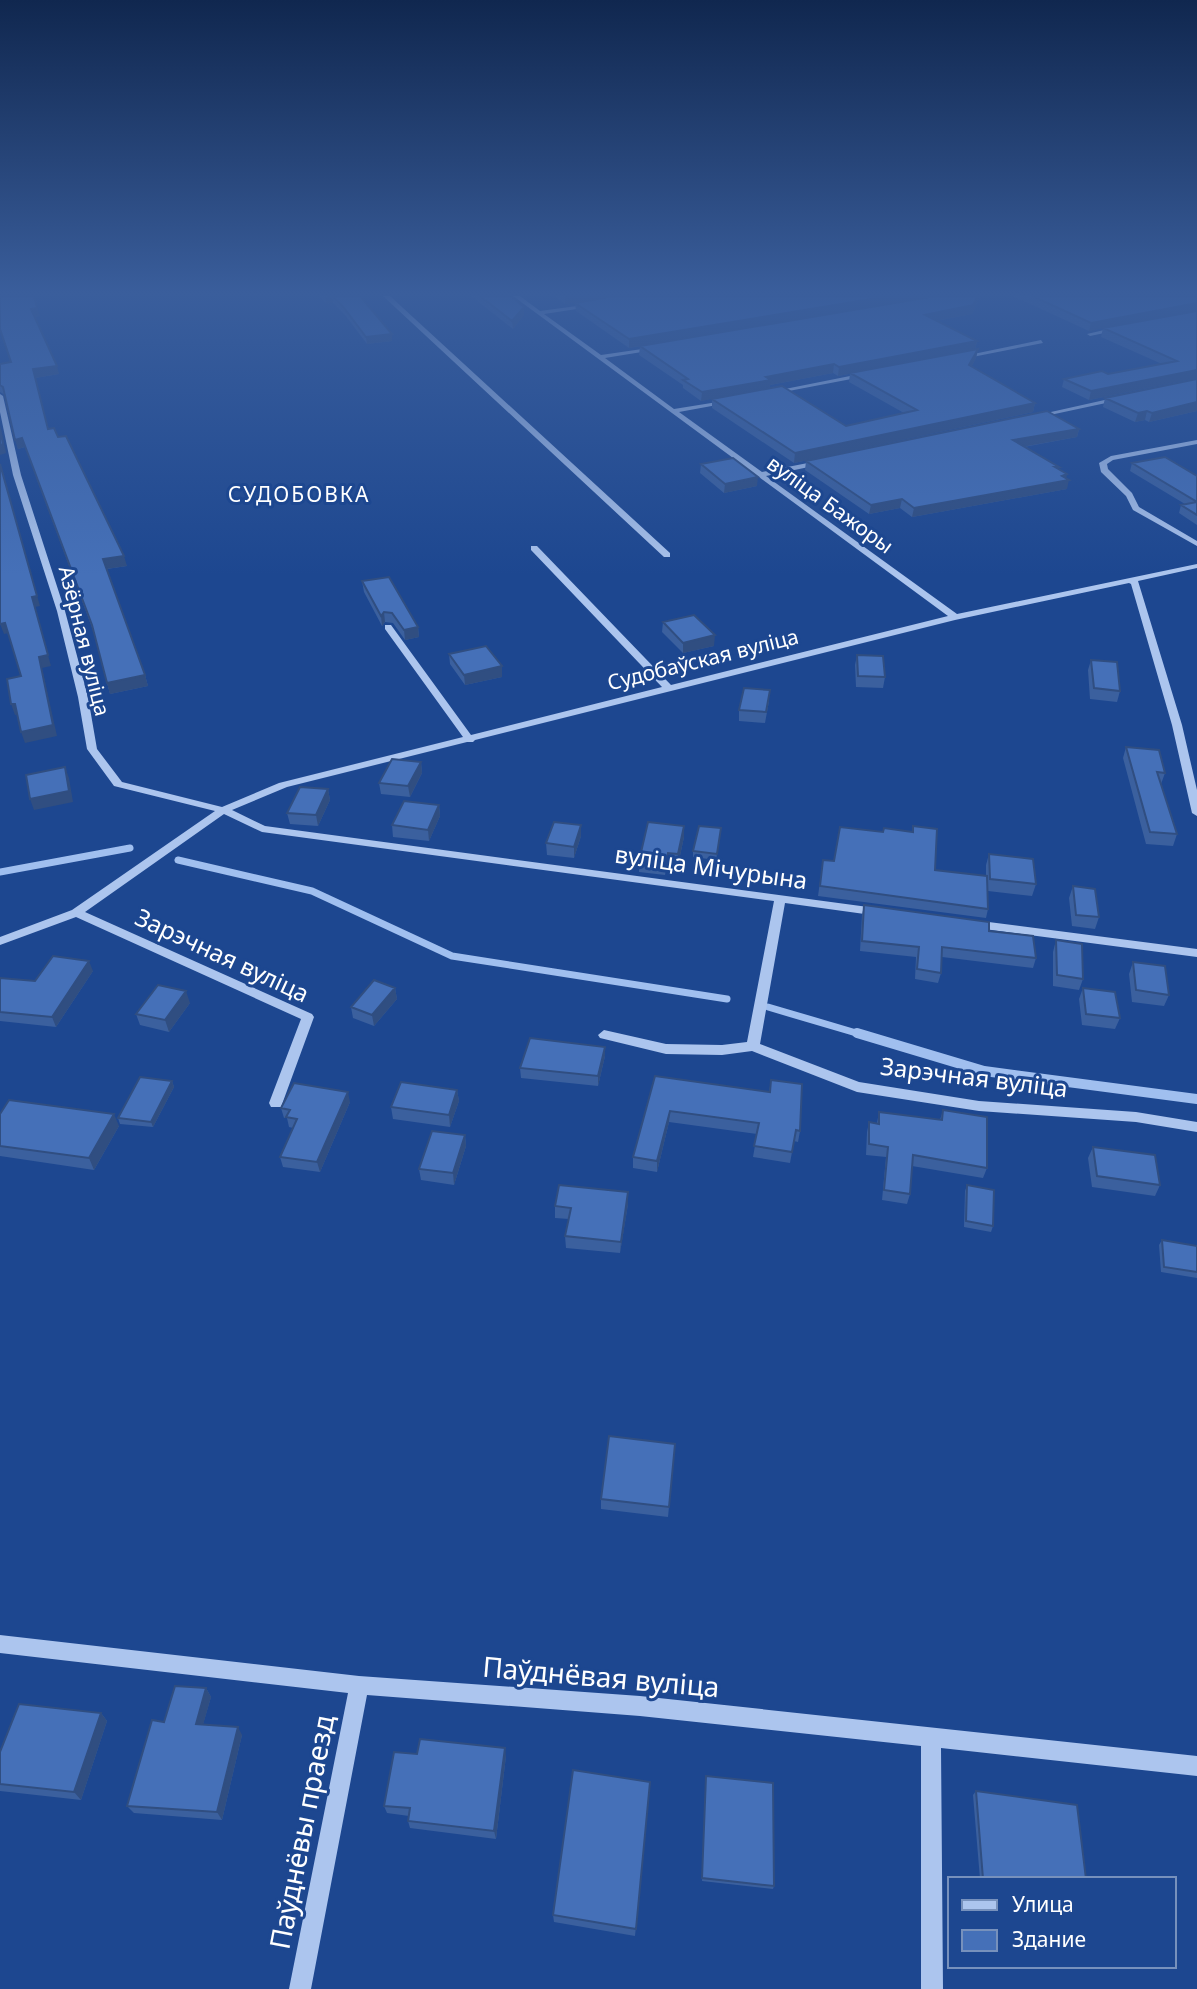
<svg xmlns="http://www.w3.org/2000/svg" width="1197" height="1989" font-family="'Noto Sans',sans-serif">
<rect width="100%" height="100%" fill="#1d4790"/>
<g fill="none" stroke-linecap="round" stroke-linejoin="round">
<!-- stream-far1 -->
<path stroke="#a0bfef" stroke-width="7" d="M178 860 312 891 452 956 727 999
M0 872 130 848
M768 1007 863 1035"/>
<!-- stream -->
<path stroke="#a0bfef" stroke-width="10" d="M857 1033 984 1071 1197 1099"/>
<!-- minor -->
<path fill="#acc5ee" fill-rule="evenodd" d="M383 296H390L670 553V557H664Z
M513 296H520L540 311 592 304 590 307 544 314 601 355 656 347 654 350 605 358 674 409 730 400V402L728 403 679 412 762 472 823 460V464L766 476 957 614 1197 564V568L1138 581 1182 725 1197 790V816L1192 813 1172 725 1131 584 1129 583 955 620 475 740 473 742H467L287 787 232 810 265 826 883 909 885 912 883 915 879 916 785 903 760 1044 859 1082 979 1101 1136 1112 1197 1122V1132L1136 1122 979 1111 857 1092 752 1051 722 1055 666 1054 600 1038 598 1035 604 1030 666 1044 722 1045 747 1042 774 901 262 832 224 814 85 912 312 1014 314 1017 281 1107H271L269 1103 301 1019 76 917 0 945V937L72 910 215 811 114 786 87 749 78 697 57 611 13 475 0 412V394L3 396 21 475 65 611 88 697 97 749 122 782 222 807 279 783 463 737 385 629V625H391L471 735 662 687 531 550V546H537L671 685 948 616Z
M1117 327 1119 330 1090 336 1087 334Z
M1041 340 1043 343 962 359 959 357Z
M865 373 867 376 773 394 770 392Z
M1118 397 1121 399 1120 400 1036 418 1033 416Z
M1197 440V444L1113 460 1107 464 1108 469 1132 493 1139 507 1197 541V546L1133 510 1126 496 1101 472 1099 463 1111 456Z
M973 920 1197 949V957L969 927 967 924Z
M0 1635 359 1676 640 1696 1197 1756V1776L941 1748 943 1989H921V1746L640 1716 367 1695 311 1989H289L348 1693 0 1653Z"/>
</g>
<!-- wall -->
<path fill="#3b609e" d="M0 296 40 316 35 317 59 374 35 378 48 429 58 437 127 566 107 569 145 675 148 686 110 694 94 633 25 447 18 449 5 395 0 392V364L11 362Z
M319 296H360L392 334V341L367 344 345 315 333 303 326 304Z
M471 296H511L524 315 513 329Z
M554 296H613L565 304Z
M935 296 629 348 576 311 575 303Z
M936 296H980L972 314 936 321 977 341 975 350 838 376 833 373 770 385 701 401 683 388V385L639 355 640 346Z
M1013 296H1197L1089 331Z
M1197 311V378L1089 400 1062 387 1064 379 1108 374 1162 364 1101 337 1103 328Z
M978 349 976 358 971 367 1035 403 1033 412 794 463 712 408V399L846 426 904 413 849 382 850 373Z
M1197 379V411L1149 422 1145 420 1135 422 1103 407 1105 398Z
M1079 429 1077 437 1024 447 1059 467 1058 469 1066 478 1067 489 912 517 900 508 869 514 805 470 806 461Z
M1132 463 1197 476V525L1179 513 1181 505 1185 504 1130 471Z
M701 464 757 486 724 493 700 473Z
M362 581 418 627 419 637 405 640 393 623 385 622 382 626 364 592Z
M663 622 714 646 683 653 662 632Z
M449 654 502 666V677L465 685 450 664Z
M857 655 885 677 883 688 856 687 855 665Z
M1091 660 1120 691 1117 702 1090 699 1088 670Z
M769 701 765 723 739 721V710Z
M1126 747 1165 773 1161 784 1177 834 1173 846 1146 844 1123 758Z
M421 762 422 773 410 797 381 794 379 783Z
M328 789 330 800 318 826 290 824 287 813Z
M439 805 440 816 429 841 393 837 392 825Z
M684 826V837L678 865 667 864 665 875 639 872V861Z
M913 826 935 870 986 876V865L989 854 1036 884 1032 896 988 891V909L986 918 818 896 823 860 834 861 883 832 912 831Z
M721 828 716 860 693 857V851Z
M581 836 574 858 547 855 546 843Z
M1073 886 1099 917 1095 929 1072 926 1069 898Z
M864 905 989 931 1036 958 1033 968 942 957 941 973 938 983 915 979 916 957 860 951 862 915Z
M1056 940 1083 979 1079 990 1053 986V952Z
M1133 962 1169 995 1164 1006 1132 1002 1129 974Z
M93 971 56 1027 0 1021V978L35 981Z
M395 988 397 999 374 1026 353 1018 351 1007Z
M1083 988 1120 1018 1115 1029 1082 1025 1079 999Z
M190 1003 169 1032 140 1025 136 1014Z
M605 1047V1056L598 1086 521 1078 520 1068Z
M655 1076 769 1092 771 1080 800 1131 798 1142 794 1141 790 1163 753 1157 757 1134 669 1122 657 1172 633 1168V1157Z
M172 1081 174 1087 153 1127 120 1124 118 1118Z
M457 1090 459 1101 450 1127 393 1119 391 1107Z
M350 1102 320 1172 283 1167 280 1157 293 1128 289 1127 287 1118H284L281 1108Z
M943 1110 987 1168 983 1178 912 1166 910 1194 907 1204 882 1200 886 1157 866 1155 867 1132 869 1122 877 1123 879 1112 940 1120Z
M0 1114 119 1126 94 1170 0 1156Z
M465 1135 466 1146 454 1185 421 1180 419 1169Z
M1093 1147 1160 1185 1155 1196 1092 1187 1088 1158Z
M967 1185 993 1226 991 1232 964 1227 965 1191Z
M628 1204 620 1253 566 1248 565 1236 569 1219 555 1218V1206Z
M1162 1240 1197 1246V1278L1161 1272 1159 1245Z
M675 1444 668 1517 601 1509V1499Z
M206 1688 211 1697 203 1724 242 1735 222 1820 134 1813 127 1806 164 1722Z
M101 1713 107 1721 81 1800 0 1791V1752Z
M417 1754 506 1756 496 1839 410 1828 408 1821 409 1816 387 1813 384 1806Z
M706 1776 774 1886 773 1889 702 1881Z
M650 1782 635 1936 554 1922 553 1915Z
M976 1791 1086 1879H980L973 1795Z"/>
<!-- shaded-wall -->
<path fill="#304e81" d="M332 296 333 303 326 304 325 297Z
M565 296H613L565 304Z
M889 296H935L629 348V339Z
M978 296H980L972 314 924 323 925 315Z
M1197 303V310L1089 331 1091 323Z
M524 307V315L513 329 512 321Z
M37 308 40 316 34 317 31 309Z
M392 334V341L367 344 366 337Z
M977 341 975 350 838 376 839 367Z
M978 349 976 358 968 374 969 365Z
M834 364 833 373 770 385V388L701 401 702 392 766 377Z
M57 366 59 374 35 378 33 369Z
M1197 370V378L1089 400 1091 391Z
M1197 402V411L1149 422 1152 413Z
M1035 403 1033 412 794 463 795 453Z
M1147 411 1145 420 1135 422 1138 413Z
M0 425 6 453 0 455Z
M1079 429 1077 437 1011 449 1013 440Z
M22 438 25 447 18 449 15 440Z
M0 463 40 606 35 607 51 666 42 668 57 736 25 743 21 732 39 657 32 597Z
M1067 474 1066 480H1069L1067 489 912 517 914 508Z
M758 477 757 486 724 493 725 484Z
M902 499 900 508 869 514 871 505Z
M124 556 127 566 106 569 103 559Z
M384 612 385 622 382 626 381 616Z
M5 623 9 633 4 634 0 624Z
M418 627 419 637 405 640 404 630Z
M715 635 714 646 683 653V643Z
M502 666V677L465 685 464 675Z
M145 675 148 686 110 694 107 683Z
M11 704H15L19 714 15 715Z
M421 762 422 773 410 797 408 786Z
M65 767 69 778 73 802 34 810 30 799Z
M328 789 330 800 318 826 316 815Z
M439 805 440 816 429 841 428 830Z
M581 825V836L574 858V847Z
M684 826V837L678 865V854Z
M89 961 93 971 56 1027 52 1017Z
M395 988 397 999 374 1026 372 1015Z
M186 991 190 1003 169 1032 165 1020Z
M605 1047V1056L598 1086V1076Z
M172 1081 174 1087 153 1127 151 1122Z
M457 1090 459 1101 450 1127 449 1115Z
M348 1092 350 1102 320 1172 317 1162Z
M670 1111 669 1122 657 1172V1161Z
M114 1114 119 1126 94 1170 89 1158Z
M465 1135 466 1146 454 1185 453 1173Z
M628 1192V1204L620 1253 621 1242Z
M206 1688 211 1697 201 1732 196 1724Z
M101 1713 107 1721 81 1800 74 1792Z
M238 1727 242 1735 222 1820 217 1812Z
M505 1748 506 1756 496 1839 494 1831Z"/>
<!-- building -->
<path fill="#4570b8" stroke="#304e81" stroke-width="2" d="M0 296H34L37 308 31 309 57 366 33 369 48 429 54 428 58 437 66 436 124 556 103 559 145 675 107 683 92 625 22 438 15 440 3 387 0 385V364L11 362 0 329Z
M333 296H360L392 334 366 337 344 308Z
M480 296H511L524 307 512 321Z
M615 296H889L629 339 575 303Z
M936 296H978L973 305 925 315 977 341 839 367 834 364 766 377 771 380 702 392 683 380 688 379 640 346Z
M1032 296H1197V303L1091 323Z
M1197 311V370L1091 391 1064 379 1102 371 1108 374 1177 361 1103 328Z
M978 349 969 365 1035 403 795 453 712 399 782 386 846 426 917 410 850 373Z
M1197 379V402L1152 413 1147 411 1138 413 1105 398Z
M1047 411 1079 429 1013 440 1059 467H1055L1067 474 1062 476 1069 480 914 508 902 499 871 505 806 461Z
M0 429 3 444 0 445Z
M1165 457 1197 476V515L1181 505 1197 502 1132 463Z
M733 458 758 477 725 484 701 464Z
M0 464 37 596 32 597 48 655 39 657 53 725 21 732 15 704H11L7 679 21 676 5 623 0 624Z
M389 577 418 627 404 630 392 613 384 612 381 616 362 581Z
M694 615 715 635 683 643 663 622Z
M486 646 502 666 464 675 449 654Z
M857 655 883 656 885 677 858 676Z
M1091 660 1117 662 1120 691 1094 688Z
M744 688 770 690 766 712 739 710Z
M1126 747 1159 750 1165 773 1157 772 1177 834 1150 832Z
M392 759 421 762 408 786 379 783Z
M65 767 69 791 30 799 26 775Z
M300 787 328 789 316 815 287 813Z
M404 801 439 805 428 830 392 825Z
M554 822 581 825 574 847 546 843Z
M648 822 684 826 678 854 668 853 666 864 639 861Z
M699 826 721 828 717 854 693 851Z
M913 826 937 829 935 870 987 876 988 909 820 886 823 860 834 861 840 827 883 832 884 828 913 832Z
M989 854 1033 859 1036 884 990 879Z
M1073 886 1095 889 1099 917 1076 915Z
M864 905 989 922V931L1033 936 1036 958 942 947 941 973 917 969 919 947 862 941Z
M1056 940 1082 944 1083 979 1057 975Z
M53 956 89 961 52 1017 0 1012V978L35 981Z
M1133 962 1165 966 1169 995 1136 990Z
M374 980 395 988 372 1015 351 1007Z
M158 985 186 991 165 1020 136 1014Z
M1083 988 1115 992 1120 1018 1086 1014Z
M530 1038 605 1047 598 1076 520 1068Z
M655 1076 770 1092 771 1080 802 1084 800 1131 796 1130 792 1152 754 1146 759 1123 670 1111 657 1161 633 1157Z
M140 1077 172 1081 151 1122 118 1118Z
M401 1082 457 1090 449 1115 391 1107Z
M294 1083 348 1092 317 1162 280 1157 297 1119 286 1117 290 1110 281 1108Z
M9 1100 114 1114 89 1158 0 1146V1114Z
M943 1110 987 1117V1168L913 1155 910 1194 884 1190 888 1147 869 1144V1122L879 1124V1112L942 1120Z
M432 1131 465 1135 453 1173 419 1169Z
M1093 1147 1155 1155 1160 1185 1097 1176Z
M559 1185 628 1192 621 1242 565 1236 571 1208 555 1206Z
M967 1185 994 1190 993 1226 966 1221Z
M1162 1240 1197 1246V1272L1164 1267Z
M609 1436 675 1444 669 1507 601 1499Z
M175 1686 206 1688 196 1724 238 1727 217 1812 127 1806 152 1720 164 1722Z
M19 1704 101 1713 74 1792 0 1784V1752Z
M420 1739 505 1748 494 1831 408 1821 410 1808 384 1806 394 1752 417 1754Z
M573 1770 650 1782 636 1929 553 1915Z
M706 1776 773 1783 774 1886 702 1878Z
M976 1791 1077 1805 1086 1879H983Z"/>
<!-- sky -->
<linearGradient id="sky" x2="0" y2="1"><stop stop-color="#10274f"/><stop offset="0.51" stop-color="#3a5e9c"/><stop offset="1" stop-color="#3a5e9c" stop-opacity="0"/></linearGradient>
<rect width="1197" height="575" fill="url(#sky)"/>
<g text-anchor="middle" stroke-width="6" stroke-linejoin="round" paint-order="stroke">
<!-- far-neighbourhood labels -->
<g font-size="21" letter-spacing="2" fill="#fff" stroke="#1d4790">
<text x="299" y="502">СУДОБОВКА</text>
</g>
<!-- far-street labels -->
<g font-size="21" fill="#fff" stroke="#1d4790">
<text transform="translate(830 505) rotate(36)" y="7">вуліца Бажоры</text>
<text transform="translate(84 641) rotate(76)" y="7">Азёрная вуліца</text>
<text transform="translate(703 660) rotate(-14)" y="7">Судобаўская вуліца</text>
</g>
<!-- street labels -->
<g font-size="24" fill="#fff" stroke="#1d4790">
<text transform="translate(711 868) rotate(8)" y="8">вуліца Мічурына</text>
<text transform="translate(222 956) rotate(25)" y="8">Зарэчная вуліца</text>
<text transform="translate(974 1078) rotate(7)" y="8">Зарэчная вуліца</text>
</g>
<!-- near-street labels -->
<g font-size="28" fill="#fff" stroke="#1d4790">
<text transform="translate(601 1677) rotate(5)" y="10">Паўднёвая вуліца</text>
<text transform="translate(302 1832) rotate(-79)" y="10">Паўднёвы праезд</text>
</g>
</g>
<!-- legend -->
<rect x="948" y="1877" width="228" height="91" fill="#1d4790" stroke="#7791bc" stroke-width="2"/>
<rect x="962" y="1900" width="35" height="10" fill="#acc5ee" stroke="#7791bc" stroke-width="2"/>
<text x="1012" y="1912" font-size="21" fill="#ffffff">Улица</text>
<rect x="962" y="1930" width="35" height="21" fill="#4570b8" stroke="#7791bc" stroke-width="2"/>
<text x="1012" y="1947" font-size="21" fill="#ffffff">Здание</text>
</svg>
